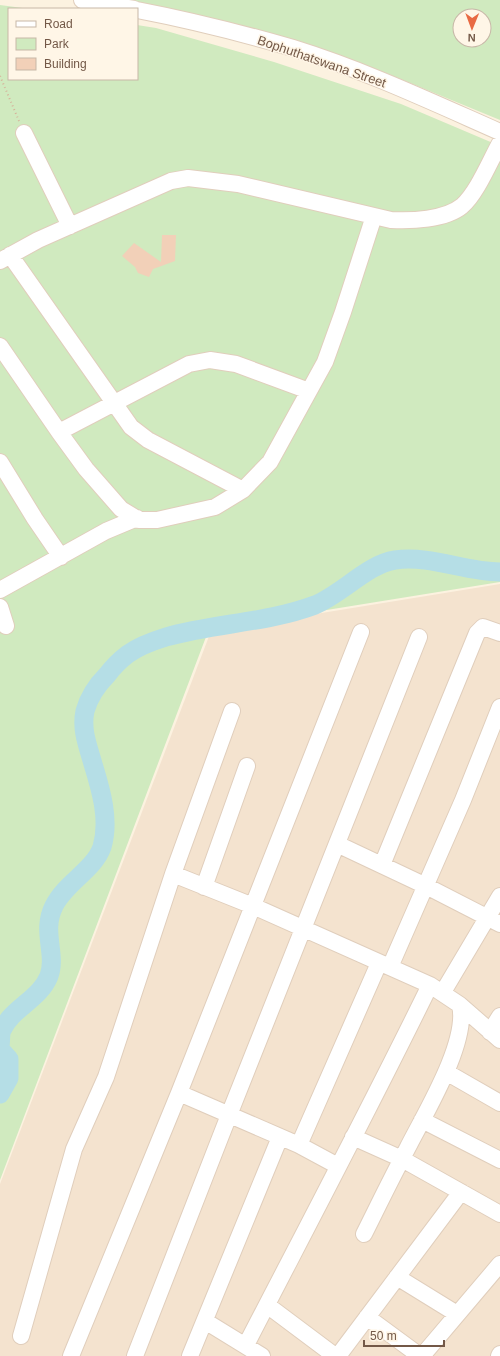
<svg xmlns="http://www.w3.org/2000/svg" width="500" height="1356" font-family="Arial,sans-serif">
<rect width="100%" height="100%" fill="#fcf2e0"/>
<!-- residential -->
<path fill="#f4e3cf" d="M500 584V1356H0V1184L211 631Z"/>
<!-- green -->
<path fill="#d0eabf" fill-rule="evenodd" d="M129 0H500V120L376 69 211 20ZM460 16H484V40H460Z
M0 5 30 9H9V79H137V25L156 28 274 62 401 104 500 146V582L209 629 0 1180Z"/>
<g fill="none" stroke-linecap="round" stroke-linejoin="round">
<!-- river -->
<path stroke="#b5dee6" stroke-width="19" d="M0 1046C1 1041 0 1034 2 1030 12 1008 40 999 49 976 57 954 41 931 54 906 65 883 94 870 102 847 110 820 101 790 93 764 88 746 81 730 85 711 89 697 97 685 107 675 113 667 120 660 128 654 139 646 153 641 166 637 215 623 267 623 315 605 342 594 368 564 395 560 431 555 465 572 500 572
M0 1049 9 1059V1078L0 1094"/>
</g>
<!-- building -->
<path fill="#f2d0b8" d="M162 235H176L175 261 153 269 149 277 138 273 135 267 122 256 134 243 161 262Z"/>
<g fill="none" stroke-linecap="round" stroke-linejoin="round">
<defs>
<path id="minor" d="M82 0 134 9
M137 10C189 20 241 33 293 48 364 70 432 102 500 132
M24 133 70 226
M10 255 131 427 148 440 243 490
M0 261 38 240 171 181 188 178 238 184 391 220C411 221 445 220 462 206 477 193 490 161 500 143
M0 346 59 432 86 469 121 509 139 520H157L215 507 243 490 270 462 325 362 343 312 374 216
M59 432 189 364 210 360 236 364 309 391
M0 462 35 519 61 557
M0 590 106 531 137 518
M0 607 6 626
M337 844 426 886 500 924
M382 865 477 633 483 627 500 633
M173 874 253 906 430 985 460 1005C469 1042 424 1115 407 1149 392 1177 378 1206 364 1234
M204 887 247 766
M390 967 463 800 500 707
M443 992 500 896
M460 1005 500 1040
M490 1032 500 1016
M446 1072 500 1103
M179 1093 299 1145 338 1166
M422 1120 500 1160
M353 1137 402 1159 500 1214
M299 1145 379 963
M397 1277 457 1314
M267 1305 335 1356
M367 1317 420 1356
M205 1321 262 1356
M21 1336 74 1149 106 1077 173 874 232 711
M246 1345C308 1225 371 1106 430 985
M71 1356 179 1093 361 632
M135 1356 229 1115 419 637
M190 1356 280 1137
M338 1356 461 1192
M422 1356 500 1264
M499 1356 500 1354"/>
</defs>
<!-- minor casing -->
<use href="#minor" stroke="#e0cebc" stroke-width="18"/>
<!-- path -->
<path stroke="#d6b39b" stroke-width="2" stroke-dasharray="1 3" stroke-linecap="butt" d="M0 76 19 121"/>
<!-- minor -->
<use href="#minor" stroke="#fff" stroke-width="16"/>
</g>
<g text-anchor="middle" stroke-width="3" stroke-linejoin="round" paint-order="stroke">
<!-- street labels -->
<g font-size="13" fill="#735847" stroke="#fff6e7">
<text transform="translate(322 61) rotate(19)" y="5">Bophuthatswana Street</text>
</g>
</g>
<!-- legend -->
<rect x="8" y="8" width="130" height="72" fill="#fff6e7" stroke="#c7b7a7"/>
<rect x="16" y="21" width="20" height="6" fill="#ffffff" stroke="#c7b7a7"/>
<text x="44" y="28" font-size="12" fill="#735847">Road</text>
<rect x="16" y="38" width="20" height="12" fill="#d0eabf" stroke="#c7b7a7"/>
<text x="44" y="48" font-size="12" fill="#735847">Park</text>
<rect x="16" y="58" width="20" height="12" fill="#f2d0b8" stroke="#c7b7a7"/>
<text x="44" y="68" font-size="12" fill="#735847">Building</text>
<!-- north arrow -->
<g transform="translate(472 28) rotate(181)"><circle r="19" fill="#fff6e7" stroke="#c7b7a7"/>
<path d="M0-3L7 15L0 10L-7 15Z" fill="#e86a43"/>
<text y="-6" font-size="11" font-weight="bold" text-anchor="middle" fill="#735847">N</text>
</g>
<!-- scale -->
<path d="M364 1340v6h80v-6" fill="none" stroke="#735847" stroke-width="2"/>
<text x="370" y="1340" font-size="12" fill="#735847" stroke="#fff6e7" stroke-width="3" paint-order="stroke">50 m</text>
</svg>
